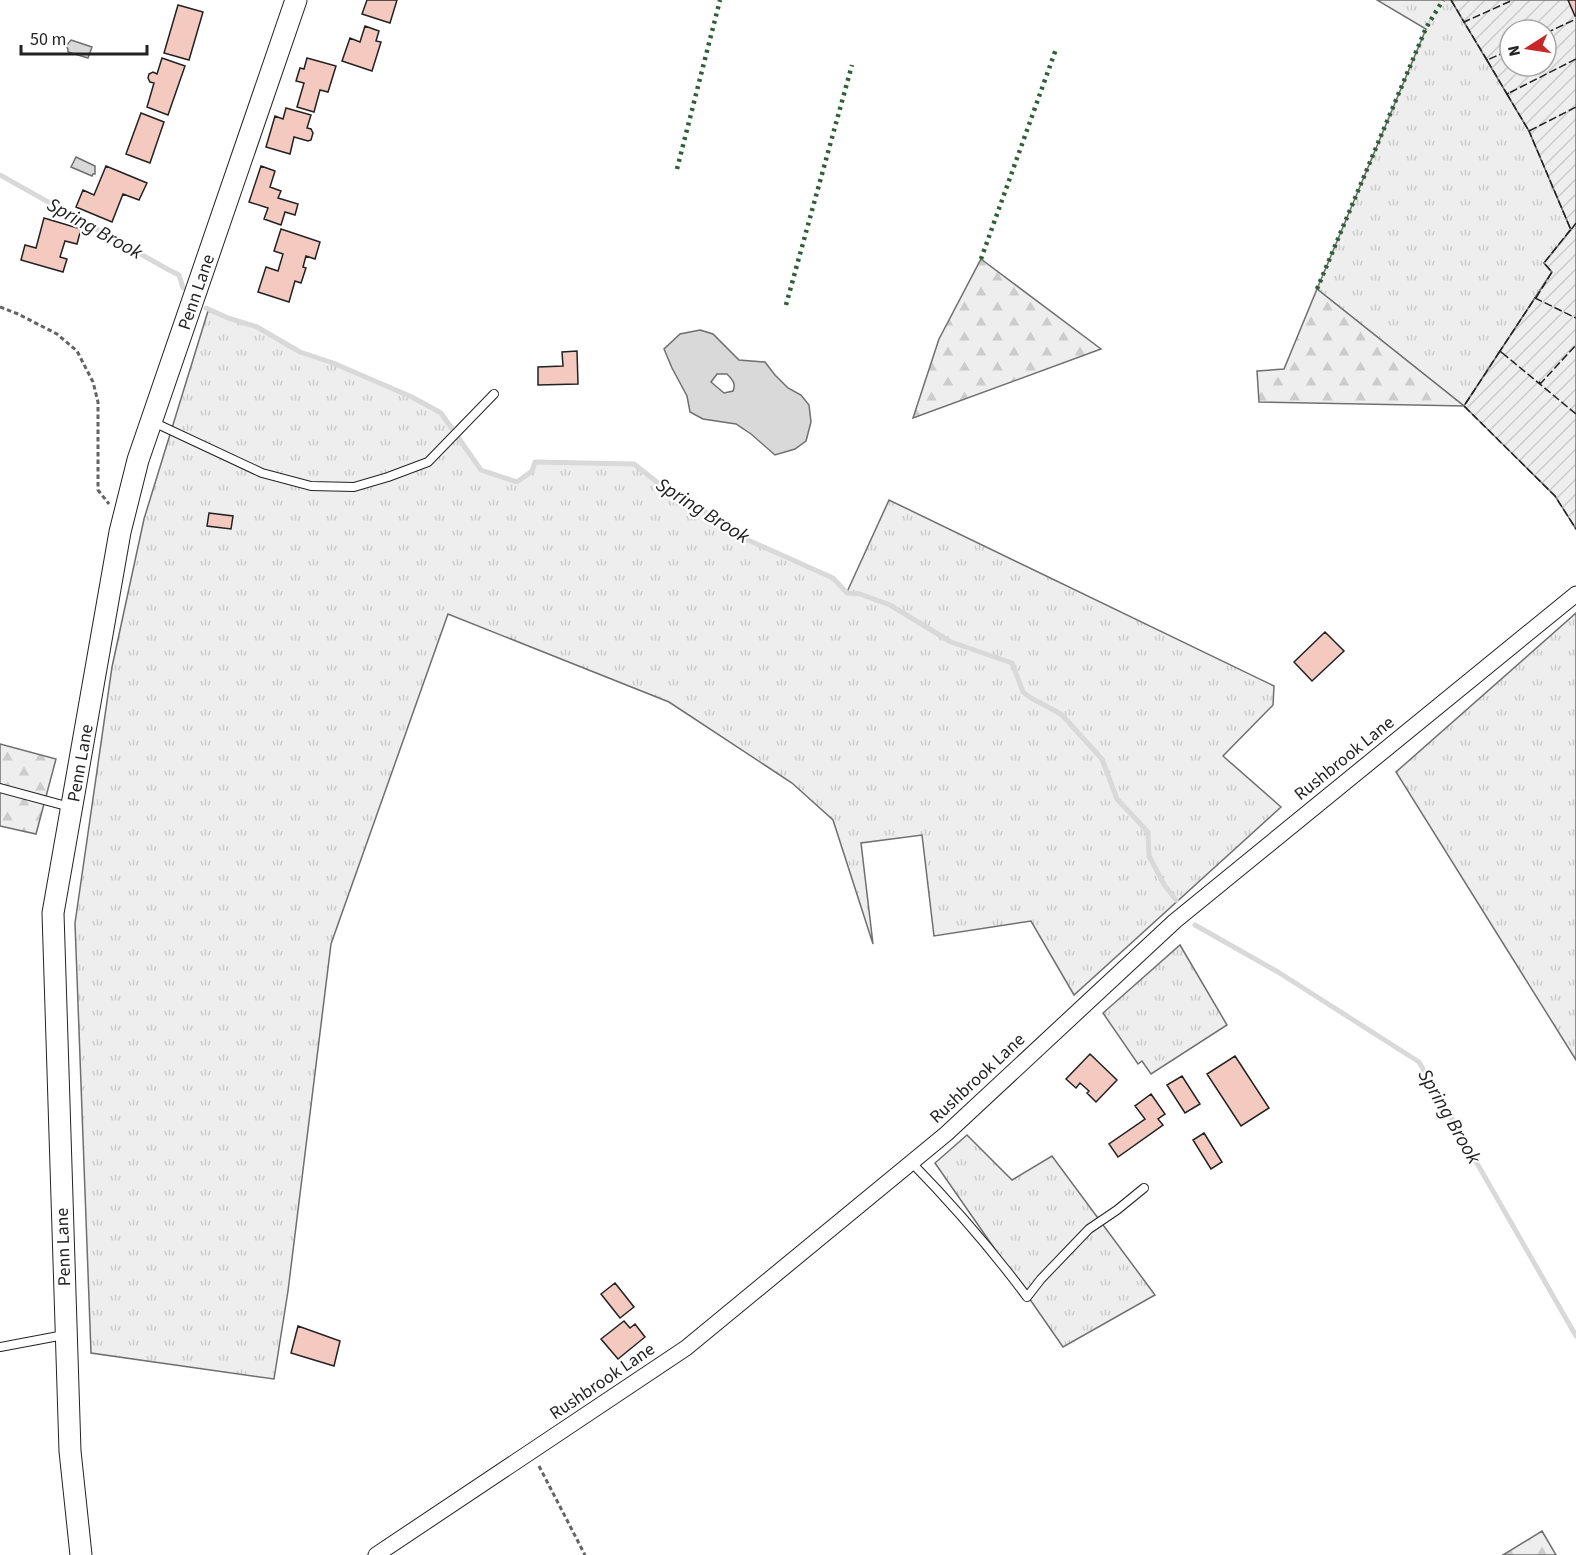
<svg xmlns="http://www.w3.org/2000/svg" width="1576" height="1555" font-family="'Source Sans 3',sans-serif">
<defs>
<pattern id="grass-tufts" width="24" height="20" patternUnits="userSpaceOnUse" patternTransform="scale(1.5)"><rect width="24" height="20" fill="#eee"/><path d="M3 7l-1-3M5 7V3M7 7l1-3M15 17l-1-3M17 17v-4M19 17l1-3" fill="none" stroke="#ccc"/></pattern>
<pattern id="forest-firs" width="22" height="20" patternUnits="userSpaceOnUse" patternTransform="scale(1.5)"><rect width="22" height="20" fill="#eee"/><path d="M5 1l3.5 6h-7zM16 11l3.5 6h-7z" fill="#ccc"/></pattern>
<pattern id="garden-furrows" width="10" height="10" patternUnits="userSpaceOnUse" patternTransform="scale(1.5)"><rect width="10" height="10" fill="#eee"/><path d="M-1 1l2-2M0 10L10 0M9 11l2-2" fill="none" stroke="#ccc"/></pattern>
</defs>
<rect width="100%" height="100%" fill="#fff"/>
<!-- grass -->
<path fill="url(#grass-tufts)" stroke="#6f6f6f" stroke-width="1.5" d="M1377 0H1451L1529 131 1571 230 1544 263 1552 272 1464 406 1317 289 1426 29Z
M208 311 257 327 300 352 333 363 412 397 441 413 481 471 517 482 532 471 535 462 634 464 676 497 701 506 712 520 728 531 833 578 847 592 889 500 1274 686 1273 705 1223 756 1281 807 1074 995 1031 921 934 936 922 835 861 843 873 944 833 820 792 783 669 702 448 614 331 944 288 1291 274 1379 91 1353 75 923 112 667 144 519Z
M1576 613V1060L1396 772Z
M1180 945 1227 1025 1151 1074 1142 1061 1138 1064 1103 1013Z
M967 1135 1012 1180 1052 1156 1155 1295 1063 1347 935 1163Z"/>
<!-- forest -->
<path fill="url(#forest-firs)" stroke="#6f6f6f" stroke-width="1.5" d="M981 259 1101 349 913 418 939 339Z
M1317 289 1464 406 1259 402 1257 371 1284 369Z
M0 744 56 759 36 834 0 826Z
M1542 1531 1556 1555H1502H1503Z"/>
<!-- garden -->
<path fill="url(#garden-furrows)" stroke="#6f6f6f" stroke-width="1.5" fill-rule="evenodd" d="M1451 0H1576V529L1555 496 1464 406 1552 272 1544 263 1571 230 1529 131ZM1510 30H1546V66H1510Z"/>
<!-- water -->
<path fill="#d9d9d9" stroke="#6f6f6f" stroke-width="1.5" fill-rule="evenodd" d="M71 40 92 47 88 58 68 52V49L66 46Z
M76 157 95 166V174H93L92 176 71 167Z
M700 330 713 334 739 360 765 362 775 375 788 388 801 395 809 405 811 422 806 441 795 449 775 455 751 434 736 424 703 419 690 412 687 396 672 368 664 349 680 334ZM717 374H727C733 380 736 384 733 391L724 393 711 382Z"/>
<g fill="none" stroke-linecap="round" stroke-linejoin="round">
<!-- stream -->
<path stroke="#d9d9d9" stroke-width="5" d="M0 175 169 270 179 275 183 288
M206 308 228 318 257 327 300 352 333 363 412 397 441 413 481 470 517 482 532 471 535 462 634 464 676 497 701 506 712 520 728 531 833 578 847 593 860 594 890 605 951 642 1012 663 1023 692 1031 698 1061 714 1102 759 1117 799 1148 832 1149 856 1165 886 1176 900
M1195 925 1278 972 1419 1062 1576 1336"/>
</g>
<!-- building -->
<path fill="#f3c9c0" stroke="#222" stroke-width="1.5" d="M367 0H397L390 23 362 14Z
M1568 0H1576V16H1575Z
M178 5 203 12 189 60 164 53Z
M365 26 379 31 376 41 381 42 372 71 342 61 350 38 360 42Z
M162 58 185 66 168 115 147 107 154 83 150 82 148 78 149 74 153 72 157 74Z
M307 58 336 66 328 92 320 90 314 112 297 107 304 83 296 81 300 68 304 69Z
M286 108 311 115 307 128 311 129 313 133 311 140 308 141 294 137 290 154 266 147 275 116 283 119Z
M141 113 164 122 150 163 126 154Z
M106 166 147 183 139 200 123 194 112 222 76 207 83 190 94 195Z
M261 166 275 171 270 187 281 191 278 198 298 204 295 215 285 212 281 225 264 219 268 208 249 202Z
M44 218 81 229 77 244 65 241 60 257 67 259 63 272 21 260 25 245 36 248Z
M281 229 320 242 315 259 306 256 303 267 306 268 301 283 295 281 289 302 258 292 266 267 278 271 283 254 274 251Z
M577 351 578 384 538 385V367L563 366 562 352Z
M209 513 233 516 231 529 207 526Z
M1325 632 1344 651 1312 681 1294 662Z
M1090 1054 1117 1080 1096 1102 1087 1093 1089 1091 1080 1083 1076 1088 1066 1079Z
M1235 1056 1269 1108 1241 1126 1207 1074Z
M1182 1076 1200 1104 1185 1113 1167 1085Z
M1151 1094 1165 1114 1158 1119 1163 1125 1118 1157 1109 1144 1145 1119 1135 1106Z
M1204 1133 1222 1162 1211 1169 1193 1140Z
M615 1283 634 1307 620 1318 601 1294Z
M624 1321 630 1328 635 1324 645 1337 618 1359 601 1339Z
M298 1326 340 1341 334 1366 291 1353Z"/>
<g fill="none" stroke-linecap="round" stroke-linejoin="round">
<defs>
<path id="lane" d="M153 422 262 473 311 486 354 487 388 477 428 462 494 394
M0 788 70 807
M911 1162C952 1204 992 1250 1027 1297L1041 1279 1089 1229 1117 1210 1144 1188
M0 1347 64 1335"/>
<path id="street" d="M376 1555 686 1348 946 1134 1175 921 1576 594"/>
<path id="secondary" d="M81 1555 70 1451 53 913 120 532 138 460 296 0"/>
</defs>
<!-- lane casing -->
<use href="#lane" stroke="#222" stroke-width="10"/>
<!-- street casing -->
<use href="#street" stroke="#222" stroke-width="17"/>
<!-- secondary casing -->
<use href="#secondary" stroke="#222" stroke-width="23"/>
<!-- path -->
<path stroke="#646464" stroke-width="3" stroke-dasharray="4.5 3" stroke-linecap="butt" d="M0 307 18 314 57 334 77 351 93 382 98 402V490L109 504
M539 1466 585 1555"/>
<!-- lane -->
<use href="#lane" stroke="#fff" stroke-width="8"/>
<!-- street -->
<use href="#street" stroke="#fff" stroke-width="15"/>
<!-- secondary -->
<use href="#secondary" stroke="#fff" stroke-width="21"/>
<!-- hedge -->
<path stroke="#2f5e38" stroke-width="4.5" stroke-dasharray="3 4.5" stroke-linecap="butt" d="M677 169 720 0
M981 259 1056 49
M1317 289 1426 28 1443 0
M786 305 852 65"/>
<!-- fence -->
<path stroke="#222" stroke-width="1.5" stroke-dasharray="8 3" stroke-linecap="butt" d="M1451 0 1464 22 1467 21
M1546 33 1576 19
M1576 59 1507 94 1529 131 1576 107
M1488 60H1487L1464 22 1513 0
M1509 93 1507 94 1487 60 1510 50
M1530 130 1529 131 1571 230 1576 223
M1536 298 1552 272 1544 263 1571 229
M1502 353 1500 351 1535 298 1576 318
M1539 382 1541 383 1576 345
M1576 414 1500 351 1464 406 1555 496 1576 529"/>
</g>
<g text-anchor="middle" stroke-width="4.5" stroke-linejoin="round" paint-order="stroke">
<!-- street labels -->
<g font-size="18" fill="#222" stroke="#fff">
<text transform="translate(196 292) rotate(-71)" y="6">Penn Lane</text>
<text transform="translate(1344 758) rotate(-39)" y="6">Rushbrook Lane</text>
<text transform="translate(80 763) rotate(-80)" y="6">Penn Lane</text>
<text transform="translate(977 1078) rotate(-43)" y="6">Rushbrook Lane</text>
<text transform="translate(63 1247) rotate(-92)" y="6">Penn Lane</text>
<text transform="translate(602 1381) rotate(-34)" y="6">Rushbrook Lane</text>
</g>
<!-- water labels -->
<g font-size="20" font-style="italic" fill="#222" stroke="#fff">
<text transform="translate(95 228) rotate(29)" y="7">Spring Brook</text>
<text transform="translate(703 510) rotate(32)" y="7">Spring Brook</text>
<text transform="translate(1450 1116) rotate(60)" y="7">Spring Brook</text>
</g>
</g>
<!-- north arrow -->
<g transform="translate(1528 48) rotate(258)"><circle r="28" fill="#ffffff" stroke="#a7a7a7" stroke-width="1.5"/>
<path d="M0-4.5L10 22L0 15L-10 22Z" fill="#c62828"/>
<text y="-9" font-size="16" font-weight="bold" text-anchor="middle" fill="#222222">N</text>
</g>
<!-- scale -->
<path d="M21 45v9h126v-9" fill="none" stroke="#222222" stroke-width="3"/>
<text x="30" y="45" font-size="18" fill="#222222" stroke="#ffffff" stroke-width="4.5" paint-order="stroke">50 m</text>
</svg>
